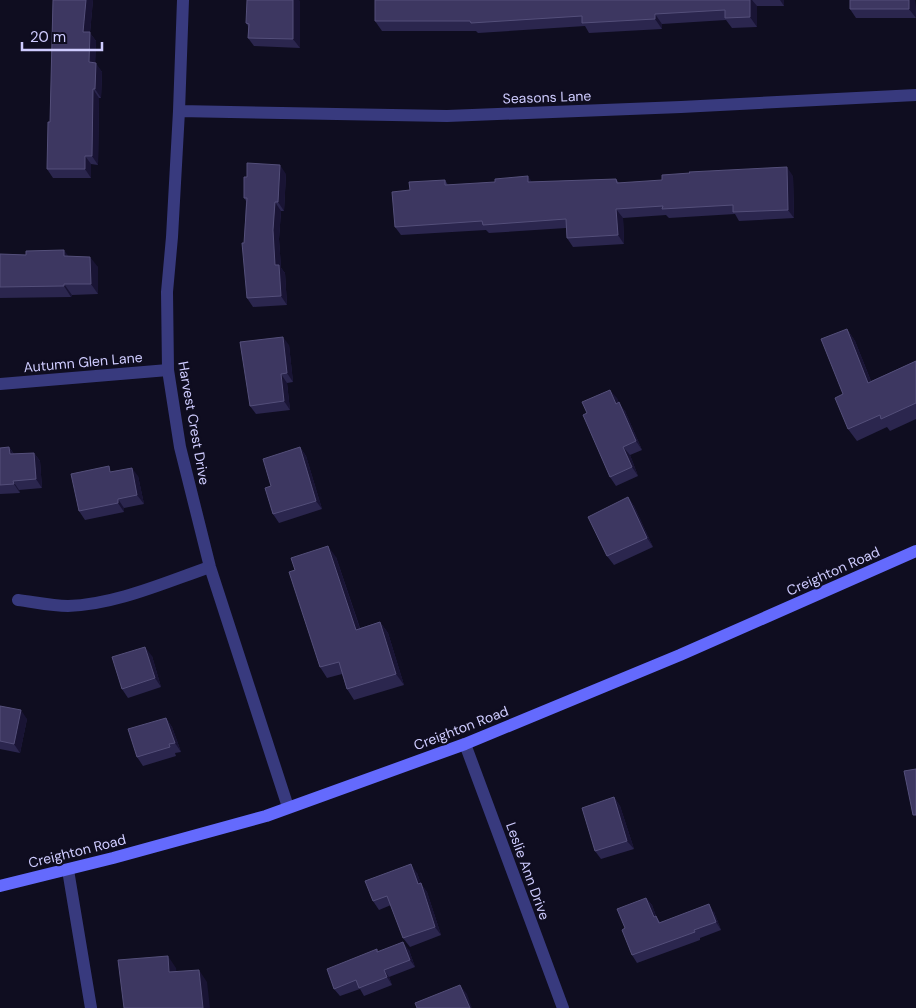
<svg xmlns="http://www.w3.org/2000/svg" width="916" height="1008" font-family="'DM Sans',sans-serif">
<rect width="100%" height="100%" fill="#0f0d20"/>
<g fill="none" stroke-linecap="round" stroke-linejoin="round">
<!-- street -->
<path stroke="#383a7e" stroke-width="12" d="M183 0 179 111 172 237 167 292 168 370 180 447 210 567 288 807
M179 111 447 116 681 107 916 95
M0 384 168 370
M18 600C34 602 52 606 68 606 115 605 166 582 210 567
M465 744 563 1008
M68 870 91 1008"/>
<!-- secondary -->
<path stroke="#646afd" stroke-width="12" d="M0 886 113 858 266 816 465 744 680 655 916 551"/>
</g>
<!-- wall -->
<path fill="#2b264e" d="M53 0H93L90 33 96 41 95 63 102 72 101 98H99L98 165 91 164V178H53L47 169 50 122Z
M375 0H784V6H757V27L732 28 726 20 662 24V29L589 33 585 26 478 33 476 31H382L375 21Z
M850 0H915L916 18H856L850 9Z
M300 1V48L254 46 248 38V26L246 23Z
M286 174 284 211H281L279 239 281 268 285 273 287 305 253 307 247 298 244 243 246 201 244 198Z
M793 176 794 218 739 221 735 214 669 218 666 215 623 218 624 244 573 247 567 238 566 228 489 233 486 230 401 235 395 227 410 190 445 180 448 185 616 179 619 183Z
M0 254 68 256 98 267V294L72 295 71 297 0 298Z
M847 329 855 341 871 381 916 361V419L890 431 887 427 857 441 848 429 843 394Z
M289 345 293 382 287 383 290 410 256 414 250 406Z
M617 398 618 403 625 411 642 450 630 455 638 476 616 486 610 477Z
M9 447 14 454 34 453 40 461 42 488 19 490 20 493 0 494V448Z
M300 447 306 456 322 509 279 523 273 514 271 486Z
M113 472 138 476 144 504 124 508V512L85 520 79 511Z
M628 497 634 506 653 547 614 565 607 556Z
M336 557 360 628 380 622 388 633 404 685 354 700 347 689 342 674 327 678 320 667Z
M152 656 161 687 128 698 122 689Z
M0 706 27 719 20 753 0 749Z
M166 718 172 727 181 752 175 753 176 756 143 766 137 757Z
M614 797 620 806 634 849 601 859 595 851Z
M417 873 421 884 427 892 441 935 410 947 403 938 391 905 379 910 373 901Z
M646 898 652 905 656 916 660 922 714 912 721 930 700 938V940L637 963 632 955 625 928Z
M377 949 378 951 409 950 415 967 389 977 392 985 364 996 360 989 340 996 334 989Z"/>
<!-- shaded-wall -->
<path fill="#191434" d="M86 0H93L90 33 96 41 95 71 89 62 83 32Z
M293 0H299L300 1V48L293 39Z
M750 0H752L757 6V27L750 17Z
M780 0H784V6Z
M909 0H915L916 18 909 9Z
M655 14 662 24V29L655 19Z
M96 63 102 72 101 98 95 89Z
M93 89 99 98 98 165 92 156Z
M85 156 91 164V178L85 169Z
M280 165 286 174 284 211 278 202Z
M787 167 793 176 794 218 788 210Z
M528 176 534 185 528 182Z
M275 202 281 211 279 239 281 268 285 273 287 305 281 296 275 265 273 230Z
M616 209 623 218 624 244 618 235Z
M64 250 72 261 64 256Z
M90 257 98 267V294L91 284Z
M64 284 72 295 71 297 64 286Z
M847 329 855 341 876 394 868 383Z
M283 337 289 345 293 382 287 373Z
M281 374 287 383 290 410 284 401Z
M610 390 617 398 622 412 616 404Z
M619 402 625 411 642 450 636 441Z
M9 447 15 456 10 454Z
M300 447 306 456 322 509 316 501Z
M623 447 630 455 638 476 632 467Z
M34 453 40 461 42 488 36 479Z
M132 468 138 476 144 504 137 495Z
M13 481 19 490 20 493 14 484Z
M628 497 634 506 653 547 647 538Z
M118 499 124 508V512L118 503Z
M328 546 336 557 364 641 356 630Z
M380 622 388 633 404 685 396 674Z
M145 647 152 656 161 687 155 678Z
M21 710 27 719 20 753 14 744Z
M166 718 172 727 181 752 175 743Z
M614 797 620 806 634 849 627 841Z
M411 864 417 873 421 884 427 892 441 935 435 927Z
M646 898 652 905 659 925 654 917Z
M709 904 714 912 721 930 716 922Z
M403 942 409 950 415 967 410 960Z
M168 956 176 968 178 984 169 972Z
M199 970 207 982 210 1008H203Z
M384 970 389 977 392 985 387 977Z
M460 985 467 994 472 1008H470Z"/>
<!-- building -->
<path fill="#3d3761" stroke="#544f7a" d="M53 0H86L83 32H90L89 62 96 63 95 89H93L92 156H85V169H47L48 122H50Z
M247 0H293V39L248 38 249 24 246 23Z
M375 0H750V17L725 18V10L655 14V19L582 23V16L471 23 470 21H375Z
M850 0H909V9H850Z
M247 163 280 165 278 202H275L273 230 275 265H279L281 296 247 298 242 243H244L247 198H244V177H247Z
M787 167 788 210 733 212V205L662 209 663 206 616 209 618 235 567 238 566 219 483 225 482 221 395 227 392 192 410 190 409 182 445 180V185L495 182V179L528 176V182L616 179 617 183 662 180V175L690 173 689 172Z
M64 250V256L90 257 91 284H64V286L0 287V254L26 255V251Z
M847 329 868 383 916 361V403L881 419 880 415 848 429 835 398 843 394 821 339Z
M283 337 287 373 281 374 284 401 250 406 240 342Z
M610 390 616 404 619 402 636 441 623 447 632 467 610 477 583 415 587 413 582 402Z
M9 447 10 454 34 453 36 479 13 481 14 484 0 485V448Z
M300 447 316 501 273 514 265 488 271 486 263 459Z
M109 466 110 472 132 468 137 495 118 499V503L79 511 71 474Z
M628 497 647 538 607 556 588 517Z
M328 546 356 630 380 622 396 674 347 689 339 662 320 667 289 572 295 570 291 558Z
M145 647 155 678 122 689 112 657Z
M0 706 21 710 14 744 0 741Z
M166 718 175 743 169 744 170 747 137 757 128 729Z
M916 769V815H913L904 771Z
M614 797 627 841 595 851 582 808Z
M411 864 418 884 421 883 435 927 403 938 387 896 373 901 365 881Z
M646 898 654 917 656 916 659 923 709 904 716 922 694 930 695 932 632 955 622 930 625 928 617 909Z
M403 942 410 960 384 970 387 977 359 988 356 980 334 989 327 969 377 949V952Z
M168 956 169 972 199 970 203 1008H124L118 960Z
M460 985 470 1008H417L415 1003Z"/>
<g text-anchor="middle" stroke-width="4.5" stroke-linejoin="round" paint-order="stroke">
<!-- street labels -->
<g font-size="14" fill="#cfccff" stroke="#0f0d20">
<text transform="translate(547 97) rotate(-2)" y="5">Seasons Lane</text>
<text transform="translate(83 362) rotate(-5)" y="5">Autumn Glen Lane</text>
<text transform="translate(194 423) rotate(80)" y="5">Harvest Crest Drive</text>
<text transform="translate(833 571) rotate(-24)" y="5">Creighton Road</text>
<text transform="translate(461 728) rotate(-21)" y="5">Creighton Road</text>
<text transform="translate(77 851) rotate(-14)" y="5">Creighton Road</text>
<text transform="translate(528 871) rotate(70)" y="5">Leslie Ann Drive</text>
</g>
</g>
<!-- scale -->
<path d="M22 42v8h80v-8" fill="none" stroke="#cfccff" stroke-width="2.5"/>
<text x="30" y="42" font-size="15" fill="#cfccff" stroke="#0f0d20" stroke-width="4" paint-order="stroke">20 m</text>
</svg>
